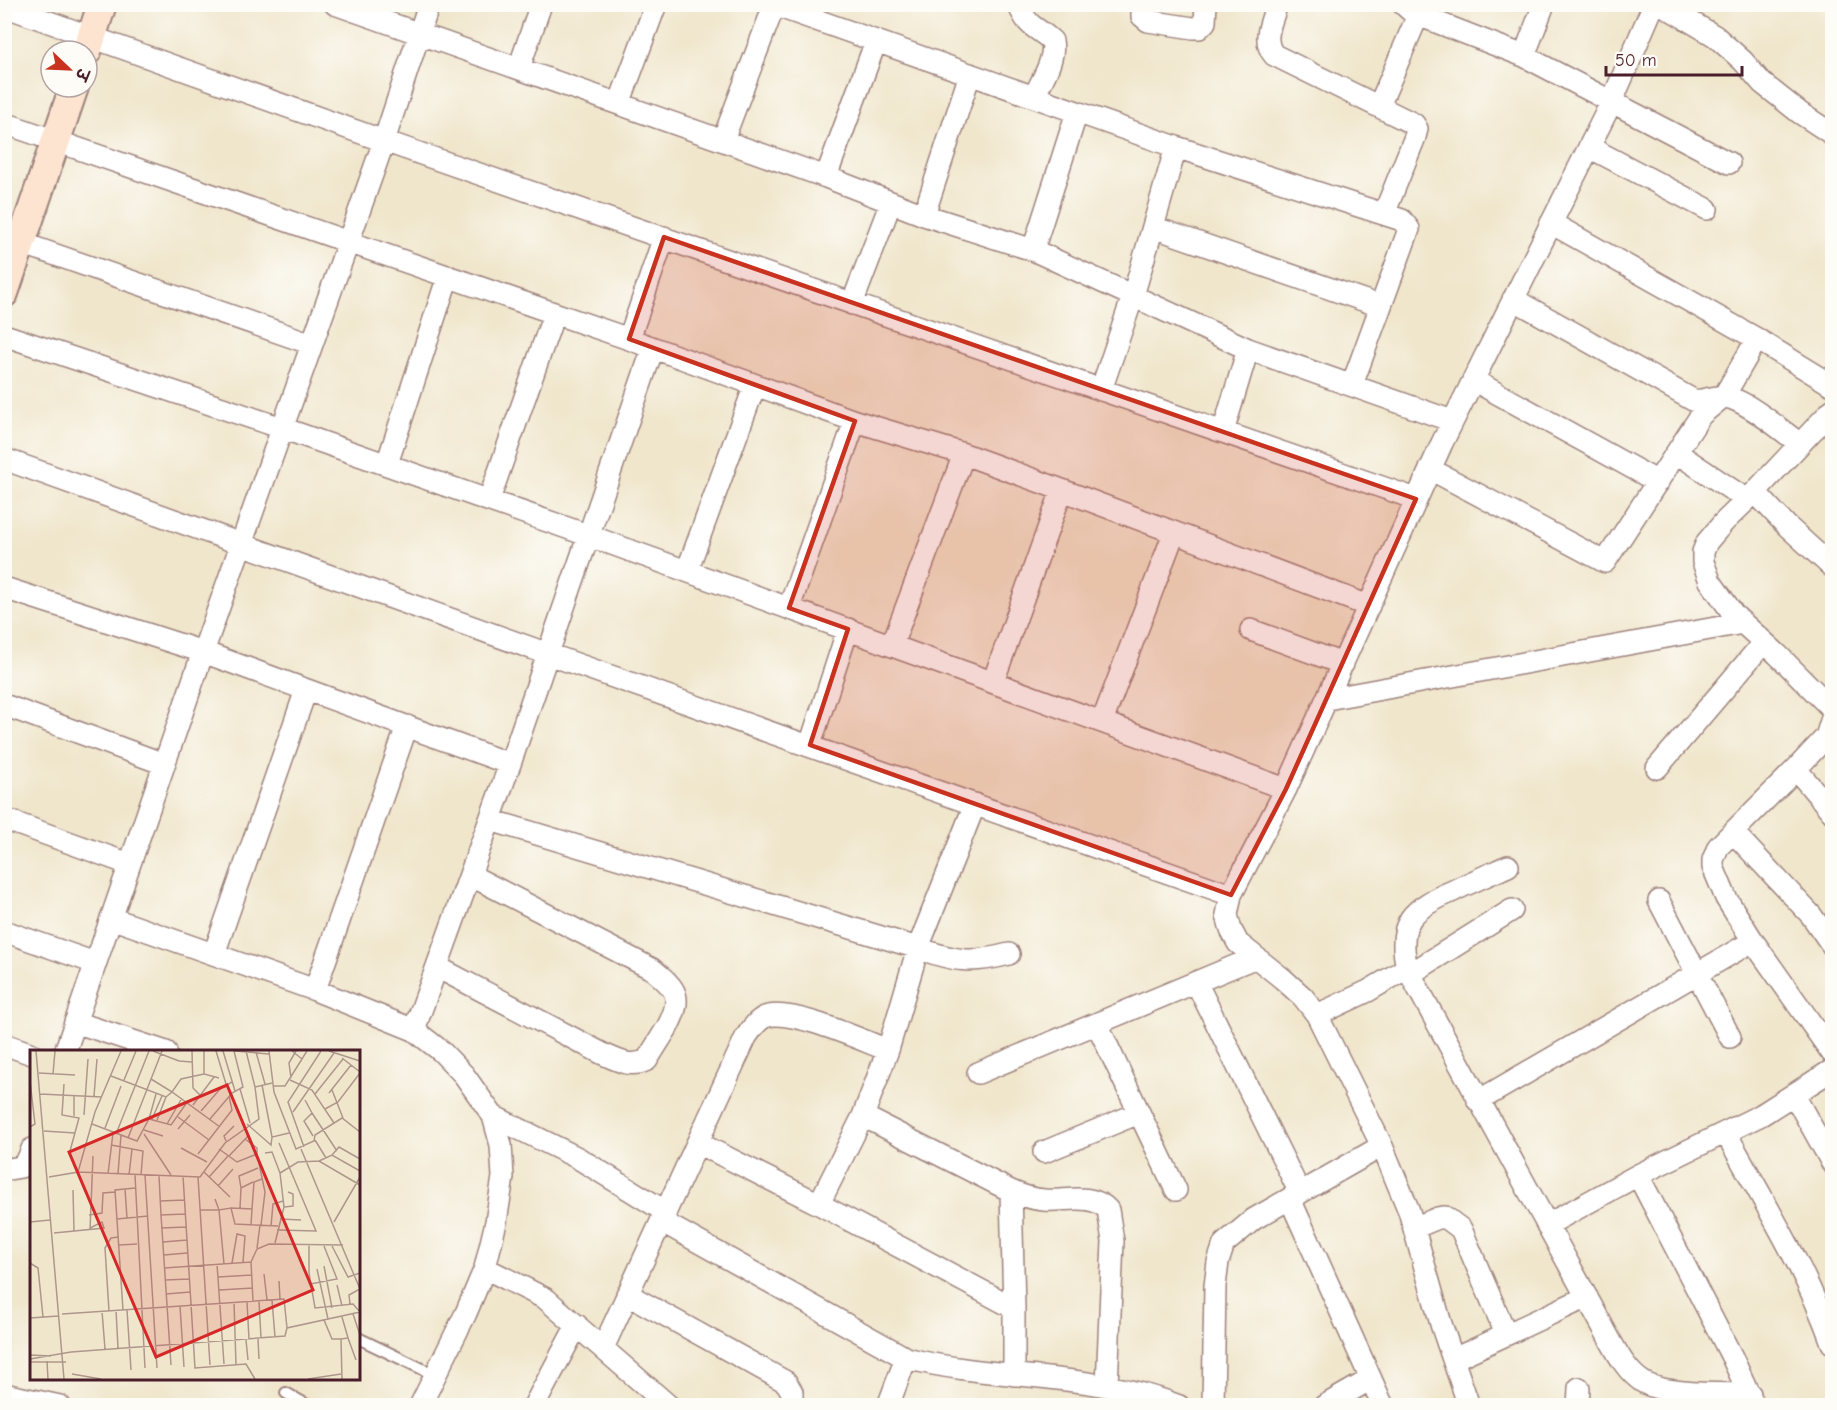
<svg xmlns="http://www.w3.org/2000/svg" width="1837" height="1410" font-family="'Comic Neue','Playpen Sans Deva',sans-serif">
<rect width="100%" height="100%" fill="#fdfcf7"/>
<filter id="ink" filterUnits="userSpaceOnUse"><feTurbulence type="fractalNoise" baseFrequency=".0167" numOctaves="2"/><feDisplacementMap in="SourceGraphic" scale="12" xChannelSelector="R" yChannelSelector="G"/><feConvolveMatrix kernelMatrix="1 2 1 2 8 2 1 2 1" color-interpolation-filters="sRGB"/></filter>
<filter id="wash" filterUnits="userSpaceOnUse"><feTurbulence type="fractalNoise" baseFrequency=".008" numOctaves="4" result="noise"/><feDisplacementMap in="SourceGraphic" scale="24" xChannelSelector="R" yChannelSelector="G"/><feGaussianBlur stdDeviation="1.35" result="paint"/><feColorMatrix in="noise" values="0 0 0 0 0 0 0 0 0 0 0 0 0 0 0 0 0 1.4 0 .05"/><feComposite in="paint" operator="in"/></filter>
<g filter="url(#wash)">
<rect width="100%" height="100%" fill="#f0e6cc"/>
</g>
<g filter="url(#ink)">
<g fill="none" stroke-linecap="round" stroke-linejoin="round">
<defs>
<path id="lane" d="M358 1338 435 1375
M286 1393 309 1406"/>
<path id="street" d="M335 4 826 177 924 215 1033 250 1248 349 1452 421
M771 4 1176 147 1402 220 1409 229 1352 385
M1018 4C1030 31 1034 24 1052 41 1056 59 1041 81 1034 97
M1142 4V16L1148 21 1193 28H1199L1205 22 1206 4
M1277 4C1272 21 1261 40 1274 55L1414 124 1417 129 1415 137 1384 214
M1403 4 1413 13 1524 56 1729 163
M1661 4 1715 36 1743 61 1762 83 1800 113 1832 134
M4 6 384 141 1416 499
M1524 56 1544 4
M519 68 541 4
M619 104 656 4
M1379 106 1418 15
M4 123 629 339 855 421 964 454 1062 490 993 682
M723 140 774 6
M1589 147 1707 209
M826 177 876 41
M924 215 970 74
M1551 223 1757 339 1832 385
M1153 227 1380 306
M4 237 312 344
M1033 250 1077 112
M1513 299 1693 400C1704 402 1714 395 1725 397 1745 399 1782 431 1800 444
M852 304 891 202
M4 335 282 428 590 536 1286 789
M629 339 664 237
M1473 380 1658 482
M1101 390 1133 296 1176 147
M1832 410 1755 492 1724 522 1707 542 1703 552V562L1710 581 1734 615 1777 654 1832 709
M1223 432 1248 349
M1677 453 1747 500
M4 459 548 654 1231 895
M387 464 448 276
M1430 469 1605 562 1701 415 1724 396 1757 339
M1062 490 1369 606
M1755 492 1786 525 1832 567
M489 500 554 314
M687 571 755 385
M4 588 203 652 510 764
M789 608 855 421
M1251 630 1343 664
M892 645 964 454
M1327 699 1743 623
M4 705 164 764
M1832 718 1826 737 1796 769 1718 847 1713 860V867L1726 898 1753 941 1832 1053
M1102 722 1174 533
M810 745 848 629
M1657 768 1764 642
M1796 769 1832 812
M4 819 129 864
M490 820 918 948 975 804
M1733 832 1811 915 1832 945
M1508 866C1490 874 1471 882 1453 891 1413 908 1396 921 1407 968L1609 1338C1618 1354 1627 1372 1643 1382 1666 1396 1723 1393 1750 1394
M1659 901 1730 1037
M111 918 315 990 414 1030 510 764 653 348
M4 931 95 963
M214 954 306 690
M437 967 603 1054C619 1061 631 1068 647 1060 654 1049 660 1039 667 1028 683 997 678 990 652 969L470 875
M1410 974 1512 910
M1196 982 1300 1193
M315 990 407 726
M1317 1015 1368 991 1407 968
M75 1022 166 1052
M1097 1024 1176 1190
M414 1030 441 1051 464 1075 493 1116 501 1145 503 1177 496 1222 485 1268 466 1313 420 1406
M4 1044 32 1054
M65 1052 203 652 384 141 429 4
M978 1073 1254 958
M1794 1095 1832 1163
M1478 1101 1753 941
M493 1116 578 1158 666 1212
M863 1116 1011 1191 1014 1308
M1726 1133C1763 1201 1806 1269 1832 1343
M698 1143 819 1204 863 1116 888 1050
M1044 1152 1139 1113
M4 1167 9 1169 21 1167 28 1159 32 1149
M1638 1175 1732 1357 1754 1405
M1011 1191C1022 1196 1032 1199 1044 1200 1065 1202 1092 1192 1108 1210L1113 1241 1107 1386
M1290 1199 1383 1406
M819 1204 1014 1308V1375
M661 1221 906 1358C995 1381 1092 1371 1179 1406
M1547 1225 1638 1175 1761 1115 1832 1070
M1414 1228 1438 1218 1445 1217 1461 1229 1506 1334
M485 1268 546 1299 669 1406
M627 1294 786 1382 792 1392V1406
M603 1348 746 1037C751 1030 756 1021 765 1017 789 1007 861 1040 888 1050L918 948C954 961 971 964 1009 954
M1454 1359 1587 1297
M4 1394 60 1406
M534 1406 577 1325
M888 1406 906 1358
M1213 1406 1215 1286 1218 1262 1224 1244 1254 1219 1382 1146
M1324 1406 1371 1379
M1469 1406 1441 1324 1409 1211 1382 1146 1317 1015 1303 997 1283 979 1238 943 1231 930 1227 915 1231 895 1286 789 1442 443 1612 101 1654 4
M1578 1406 1579 1388"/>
<path id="secondary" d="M87 51 102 4
M4 293 74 87"/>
</defs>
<!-- lane casing -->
<use href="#lane" stroke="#9d827c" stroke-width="14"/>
<!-- street casing -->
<use href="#street" stroke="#9d827c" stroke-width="24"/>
<!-- secondary casing -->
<use href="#secondary" stroke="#9d827c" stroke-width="32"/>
<!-- lane -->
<use href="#lane" stroke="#fff" stroke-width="10"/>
<!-- street -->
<use href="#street" stroke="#fff" stroke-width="21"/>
<!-- secondary -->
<use href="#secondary" stroke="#fde4d1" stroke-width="28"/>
</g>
</g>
<!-- marked area -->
<path fill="#c8321e" fill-opacity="0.2" stroke="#c8321e" stroke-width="4.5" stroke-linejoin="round" d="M664 237 1416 499 1286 789 1231 895 810 745 848 629 789 608 855 421 629 339Z"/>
<!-- overview -->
<g transform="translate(30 1050)">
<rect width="330" height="330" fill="#f0e6cc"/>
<path fill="none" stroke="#ae968c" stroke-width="1.5" d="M6 1 34 329M123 1 149 11 162 12M162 1 163 38 171 46M174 1V24L189 28M186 1 196 34M193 1 205 41M205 1 239 4M216 1 225 37M239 1 244 42 266 99 284 91 285 85 312 68 330 82M262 1 272 9 277 1M299 1 330 11M226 2 235 34M312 8 330 22M9 23 45 25M23 24 25 1M81 26 136 47 142 42 190 77M261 28 259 13 266 1M121 29 142 42 151 29 174 24M94 30 106 1M260 30 282 40 304 73M0 31 5 74 0 77M34 34 32 65 49 68 40 101M232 35 242 87M243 36H255L272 9M210 39 220 73M302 40 313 68M299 43 321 15M10 44 72 47M285 44 313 9M64 46 67 9M275 50 282 63 274 71 283 86M163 55 184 27M295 59 308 52 330 23M171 61 190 39 202 32M263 62 304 3M282 63 307 101M54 65 58 9M44 66V45M148 67 179 90M119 69 126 44M122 69 132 46M180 69 202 43 213 37 204 1M127 70 136 47M62 74 107 91 119 69 141 75 158 51M137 74 152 48M217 74 241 95 242 87 259 83M75 78 91 36M148 79 160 65M114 80 133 86M14 81 45 83M86 84 119 1M114 84 141 125M98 88 132 1M285 90 296 108M196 91 194 86 204 76M81 95 113 101 111 125M274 97 258 52 291 1M151 98 177 112M189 99 207 112 227 104V98L215 89M271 99 330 239 319 245 320 254M235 103 242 102 250 123M168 104 202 60 199 46M227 104 235 142 231 175M302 105 309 97 330 109M199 106 219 85M289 111 302 105 330 121M48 122 170 127 195 93 229 69 225 37 242 33M174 122 200 147M78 124 83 83M88 124 91 85M99 125 102 99M105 125 115 318M115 125 127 318M129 126 131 165M153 126 165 318 216 314 225 329M19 127 48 122 65 62 91 1M168 127 180 315M179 127 198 106M188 136 203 119M211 138 209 126 228 118M95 139 97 168M43 140 44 181M185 149 189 160 201 158 205 174 248 176M130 151 155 150M254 157 263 156V144L258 142M201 158 222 159 221 175M210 158 211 138 223 132M222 159 224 132 232 129M170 160H189L194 214M59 165 72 163 73 143 85 142M87 169 118 166M250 169 271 170M0 172 20 170M304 172 330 127M241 176 243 154 253 151M131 178 156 177M60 180 63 106M247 180 286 181 249 93M24 183 74 178 72 172 60 178M133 192 157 190M245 193 254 157 250 123 268 112 289 111 330 135M89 195 107 194M302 196 318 227 330 223M227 198 230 175M134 205 157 203M221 212 227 199 239 194 313 195M0 213 8 218 13 267M202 213 207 184 215 186 213 212M187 214 194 314M294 216 302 258M134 218 221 212 223 251M287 219 298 269M234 224 237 250M188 227 222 225M135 230 159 229M249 231 250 249M280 234 307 229 294 196M307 235 312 256M189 240 223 238M136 244 160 242M242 250 245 287M229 251 231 288M204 252 206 315M217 252 219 289M150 256 154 317M86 260 88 298M93 260 85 140 105 138M97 260 101 320M72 261 75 299M79 261 75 198 81 188 88 187M32 264 254 249 257 278M323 264 330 285M0 268 28 266M294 270 302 289H311L318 288 312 267M318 288 326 310M228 289 229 309M311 289 312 329M216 290 218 310M0 305 21 306M0 309 41 302 255 286 257 278 330 262 323 254 285 258 279 223V194M17 311 18 329M0 312H36M141 315 131 165 155 164M42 324 71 329M278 329 311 324"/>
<path fill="#d62828" fill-opacity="0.15" stroke="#d62828" stroke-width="3" d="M197 35 283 240 126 307 39 102Z"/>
<rect width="330" height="330" fill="none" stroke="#4a1f2b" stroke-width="3"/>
</g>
<!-- margin -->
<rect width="1837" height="1410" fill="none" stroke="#fdfcf7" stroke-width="24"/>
<!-- north arrow -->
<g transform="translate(69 69) rotate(113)"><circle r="28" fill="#fdfcf7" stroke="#b5a4a5" stroke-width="1.5"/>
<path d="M0-4.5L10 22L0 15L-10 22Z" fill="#c8321e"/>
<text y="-9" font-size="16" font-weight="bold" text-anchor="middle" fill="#4a1f2b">उ</text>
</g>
<!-- scale -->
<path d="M1606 66v9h136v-9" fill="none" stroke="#4a1f2b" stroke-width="3"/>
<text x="1615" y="66" font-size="18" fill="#4a1f2b" stroke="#fdfcf7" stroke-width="4.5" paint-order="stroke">50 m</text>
</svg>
